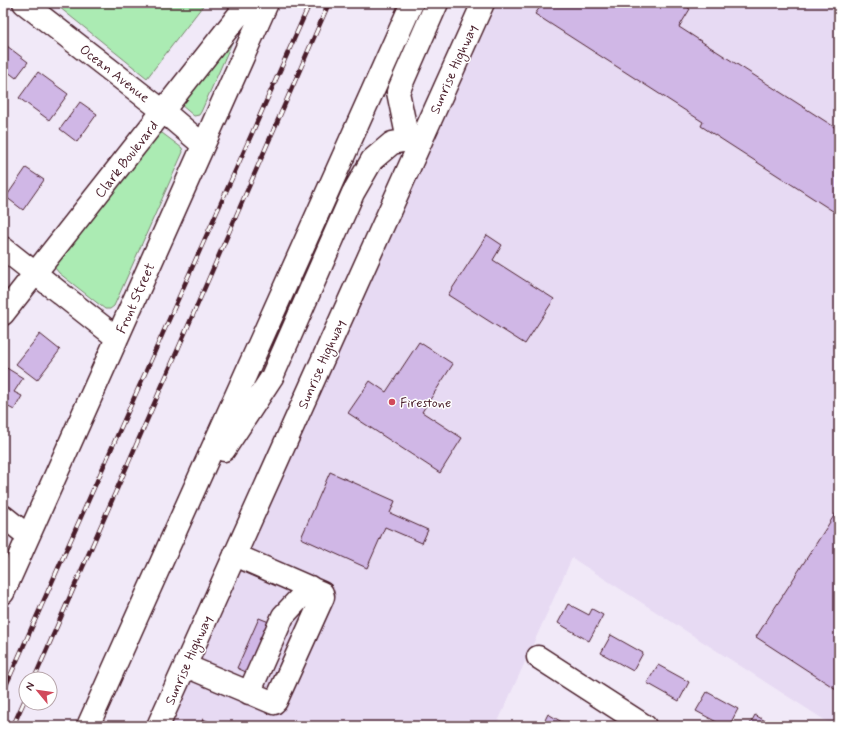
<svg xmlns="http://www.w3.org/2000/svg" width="842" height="729" font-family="Mynerve,sans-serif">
<rect width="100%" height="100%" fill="#f1e9f8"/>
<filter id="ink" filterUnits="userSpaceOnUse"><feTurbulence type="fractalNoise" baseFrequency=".025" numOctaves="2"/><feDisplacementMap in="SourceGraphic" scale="8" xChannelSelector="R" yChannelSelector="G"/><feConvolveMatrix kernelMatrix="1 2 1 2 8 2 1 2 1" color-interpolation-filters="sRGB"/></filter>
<g filter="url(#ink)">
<!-- built -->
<path fill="#e7daf3" d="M497 3H839V726H834L572 558 496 726H169Z"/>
<!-- green -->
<path fill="#abebb3" stroke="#7a856f" d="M54 3H205L147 78Z
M234 38 201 112 199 115 194 116 181 105Z
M162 133 182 148 183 152 114 306 110 309H105L59 273 55 268V264L156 134Z"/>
<!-- building -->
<path fill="#d0b7e6" stroke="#4a1f2b" d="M543 3H680L690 9 679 27 839 130V215L701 126 703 122 535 14Z
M3 43 28 62 16 78 3 68Z
M38 72 68 94 49 120 19 98Z
M80 102 97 114 77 142 60 129Z
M26 168 44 180 23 210 6 197Z
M487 235 502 245 493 260 554 299 525 344 448 295Z
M40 334 60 350 37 380 16 364Z
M419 342 453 364 422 412 462 438 440 473 348 413 370 381 386 392Z
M5 367 23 378 14 392 22 396 14 410 3 404V370Z
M330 472 395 501 390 513 428 530 422 543 385 527 367 568 301 538Z
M839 508V691L756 637Z
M568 604 589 615 592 609 603 615 589 641 558 623Z
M259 618 269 622 246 672 237 668Z
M611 635 643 653 633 671 601 653Z
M658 665 689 682 679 701 647 683Z
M707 692 738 709 729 726H724L696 711Z
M548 714 569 726H542Z
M755 715 774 726H749Z
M203 719 219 726H200Z"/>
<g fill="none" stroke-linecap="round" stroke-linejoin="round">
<defs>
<path id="minor" d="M24 3 163 111 203 145
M3 248 117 338
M3 314 248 3
M3 516 28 536
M3 593 267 3
M538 657 645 726
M186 666 274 703 276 701 323 597 322 593 235 555
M249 693 283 616 310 587"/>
<path id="highway" d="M408 140 398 92 437 3
M224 450 272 377 353 193 372 160 392 143 408 140 419 145
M88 726 412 3
M158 726 483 3"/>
</defs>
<!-- minor casing -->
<use href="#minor" stroke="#4a1f2b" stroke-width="25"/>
<!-- highway casing -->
<use href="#highway" stroke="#4a1f2b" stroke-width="25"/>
<!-- minor -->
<use href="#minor" stroke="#fff" stroke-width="22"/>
<!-- highway -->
<use href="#highway" stroke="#fff" stroke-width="22"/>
<defs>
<path id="rail" d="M34 679 329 3
M3 692 310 3
M13 726 26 697"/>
</defs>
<!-- rail casing -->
<use href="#rail" stroke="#4a1f2b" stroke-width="4.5"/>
<!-- rail -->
<use href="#rail" stroke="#fff" stroke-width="3" stroke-dasharray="9" stroke-linecap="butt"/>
</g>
</g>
<!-- markers -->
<circle fill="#d1495b" stroke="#fff" stroke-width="1.5" cx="392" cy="402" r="4"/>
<g text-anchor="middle" stroke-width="3" stroke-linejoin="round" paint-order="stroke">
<!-- street labels -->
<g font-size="14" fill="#4a1f2b" stroke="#fff">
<text transform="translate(453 69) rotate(-66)" y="5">Sunrise Highway</text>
<text transform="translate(115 73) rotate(38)" y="5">Ocean Avenue</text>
<text transform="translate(126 159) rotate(-52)" y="5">Clark Boulevard</text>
<text transform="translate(135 298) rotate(-66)" y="5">Front Street</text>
<text transform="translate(321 364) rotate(-66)" y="5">Sunrise Highway</text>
<text transform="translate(188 660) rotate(-66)" y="5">Sunrise Highway</text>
</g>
<!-- poi labels -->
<g font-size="14" fill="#4a1f2b" stroke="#fff" text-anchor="start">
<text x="400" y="407">Firestone</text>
</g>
</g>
<!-- margin -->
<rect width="842" height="729" fill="none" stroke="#fff" stroke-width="16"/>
<rect x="8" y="8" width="826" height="713" fill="none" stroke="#4a1f2b" stroke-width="1.5" filter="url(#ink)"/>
<!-- north arrow -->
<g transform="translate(38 691) rotate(299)"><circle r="19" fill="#ffffff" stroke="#b7a5aa"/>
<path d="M0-3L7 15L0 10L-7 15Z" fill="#d1495b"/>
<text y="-6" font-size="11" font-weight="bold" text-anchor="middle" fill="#4a1f2b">N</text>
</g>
</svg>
